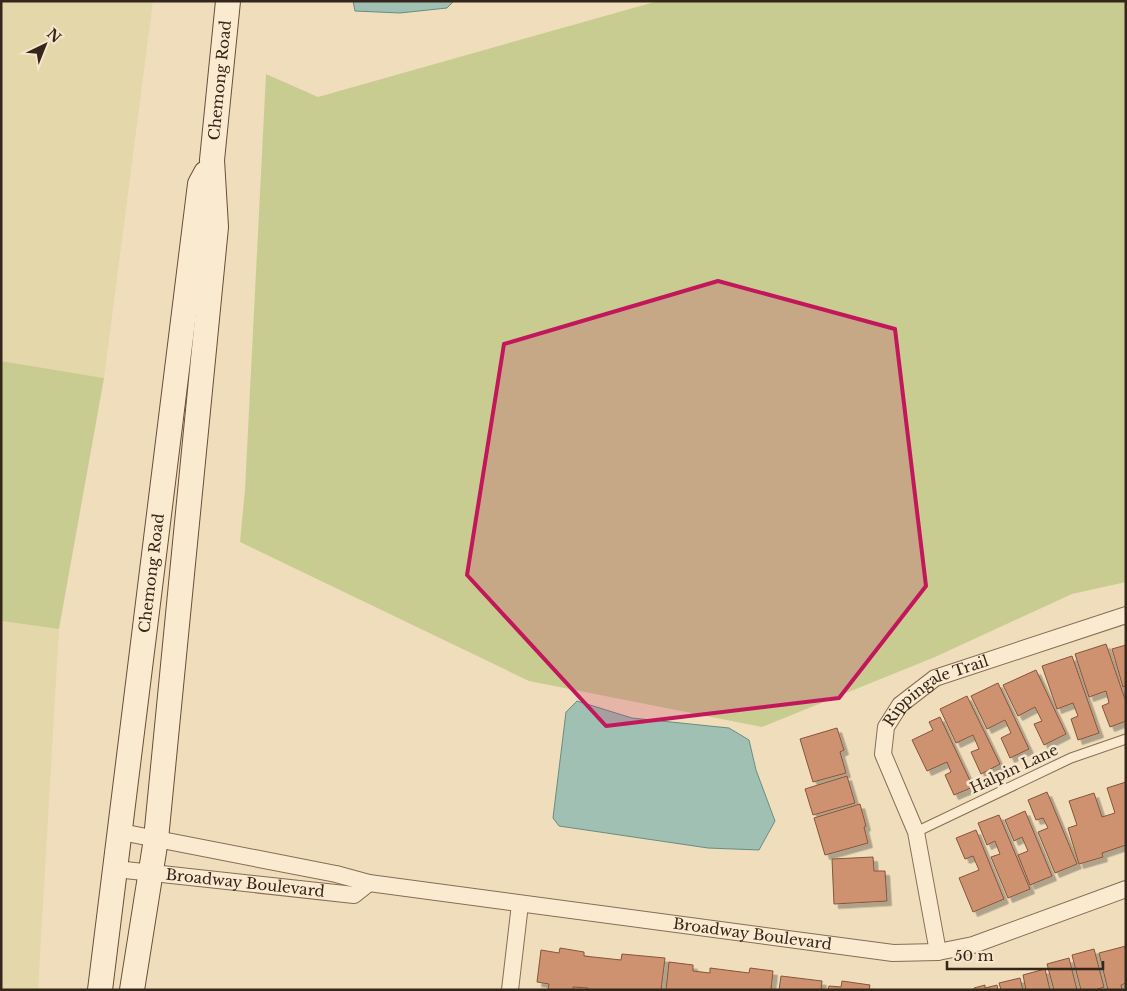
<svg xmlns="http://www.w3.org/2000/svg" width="1127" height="991" font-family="'Libre Baskerville',serif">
<defs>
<filter id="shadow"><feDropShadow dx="4.5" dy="4.5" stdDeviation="0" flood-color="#0004"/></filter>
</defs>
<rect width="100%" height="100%" fill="#efddbc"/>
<!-- farmland -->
<path fill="#e4d7aa" d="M1 1H153L104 378 1 361Z
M1 621 59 629 38 990H1Z"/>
<!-- green -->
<path fill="#c9cc91" d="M658 1H1126V582L1072 594 935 657 762 727 529 681 240 542 245 490 266 74 318 97Z
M1 361 104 378 59 629 1 621Z"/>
<!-- water -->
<path fill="#a0c0b4" stroke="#688d82" d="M353 1H454L447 8 400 13 355 11Z
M577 701 632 718 729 728 749 740 756 770 775 821 759 850 708 848 559 826 553 818 566 712Z"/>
<!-- building -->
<path fill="#ce9271" stroke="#86543b" filter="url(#shadow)" d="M1106 644 1126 702V721L1110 727 1102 706 1109 703 1106 691 1089 697 1075 654Z
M1126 645V686L1123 687 1112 649Z
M1072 656 1099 733 1078 740 1071 719 1078 716 1073 703 1057 709 1042 666Z
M1036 670 1066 734 1044 745 1034 724 1042 721 1035 707 1018 716 1003 685Z
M998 683 1029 749 1010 758 1001 738 1011 733 1005 720 987 729 971 696Z
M967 696 1000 764 981 774 971 752 979 749 973 735 956 743 940 709Z
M940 717 973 787 954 795 945 775 951 772 947 762 927 771 912 740 933 730 929 722Z
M837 728 844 750 840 752 846 773 813 782 800 739Z
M847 776 855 803 813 815 805 789Z
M1126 782V845L1102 853 1103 857 1079 864 1068 828 1077 825 1069 801 1094 793 1102 817 1115 813 1107 788Z
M1047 792 1077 864 1055 873 1038 832 1048 828 1043 818 1036 820 1028 800Z
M860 804 866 826 864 827 868 843 825 855 814 818Z
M1025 811 1052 876 1030 885 1018 855 1028 851 1022 837 1014 841 1005 820Z
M999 815 1030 889 1008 898 991 857 1000 854 995 841 987 845 978 823Z
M976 830 1004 899 973 912 959 878 979 870 973 856 965 859 956 838Z
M873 857 874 871H885L887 901 834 904 832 859Z
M1126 946V983L1121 985 1122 990H1108L1099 953Z
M560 948 584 952V956L621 960 622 954 665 958 661 990H588V988L573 987V990H548L549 984 537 982 541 950 559 953Z
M1094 949 1104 987 1095 990H1081L1072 955Z
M1069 958 1077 990H1054L1047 964Z
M669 962 693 965V971L710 973V968L749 973 750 968 773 971 771 990H666Z
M1045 969 1050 990H1026L1023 975Z
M781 976 822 981 821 990H779Z
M1020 978 1023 990H1001L999 983Z
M842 981 870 985 869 990H828L829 986 841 987Z
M985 985V988L997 985 998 990H974V988Z"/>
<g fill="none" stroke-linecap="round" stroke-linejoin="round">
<defs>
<path id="service" d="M916 832 1071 758 1126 739"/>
<g id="minor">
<path id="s1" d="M121 832 336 874 369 883 893 953 938 952 973 945 1126 889"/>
<path id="s2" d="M116 869 354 895 369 883"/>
<path id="s3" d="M938 952 916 832 883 754 886 727 900 705 935 678 1126 615"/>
<path d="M510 990 520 904"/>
</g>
<g id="secondary">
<path id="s4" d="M100 990 200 184 206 173"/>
<path id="s5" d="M132 990 156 839 216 227 212 160 228 1"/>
</g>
</defs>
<!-- service casing -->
<use href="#service" stroke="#866d56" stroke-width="11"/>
<!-- minor casing -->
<use href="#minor" stroke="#866d56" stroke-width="18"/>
<!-- secondary casing -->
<use href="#secondary" stroke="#684e39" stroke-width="26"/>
<!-- service -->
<use href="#service" stroke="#faeacf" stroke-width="9"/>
<!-- minor -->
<use href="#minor" stroke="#faeacf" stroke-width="16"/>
<!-- secondary -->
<use href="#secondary" stroke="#faeacf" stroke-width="24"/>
</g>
<!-- marked area -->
<path fill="#c2185b" fill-opacity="0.2" stroke="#c2185b" stroke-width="4" stroke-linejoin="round" d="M718 281 895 329 926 586 839 698 606 726 467 575 504 344Z"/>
<g text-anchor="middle" stroke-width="5" stroke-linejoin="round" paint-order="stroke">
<!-- street labels -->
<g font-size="15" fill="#35261b" stroke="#f6e7cc">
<text dy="5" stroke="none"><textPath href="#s5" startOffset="915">Chemong Road</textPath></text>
<text dy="5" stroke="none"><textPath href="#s4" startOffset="420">Chemong Road</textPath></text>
<text dy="5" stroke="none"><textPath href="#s3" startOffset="298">Rippingale Trail</textPath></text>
<text transform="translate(1014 769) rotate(-25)" y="5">Halpin Lane</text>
<text dy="5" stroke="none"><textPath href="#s2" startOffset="130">Broadway Boulevard</textPath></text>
<text dy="5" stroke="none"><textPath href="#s1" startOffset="640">Broadway Boulevard</textPath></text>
</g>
</g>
<!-- border -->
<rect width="1127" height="991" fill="none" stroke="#35261b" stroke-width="5"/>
<!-- north arrow -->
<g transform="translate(45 45) rotate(43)" stroke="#f6e7cc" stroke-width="4" paint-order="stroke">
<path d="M0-4L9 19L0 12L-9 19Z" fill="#35261b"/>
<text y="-8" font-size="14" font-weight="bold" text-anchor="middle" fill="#35261b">N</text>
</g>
<!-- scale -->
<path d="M947 961v8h156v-8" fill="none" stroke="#35261b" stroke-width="2.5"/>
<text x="954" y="961" font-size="15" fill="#35261b" stroke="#f6e7cc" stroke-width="4" paint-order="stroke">50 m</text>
</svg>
